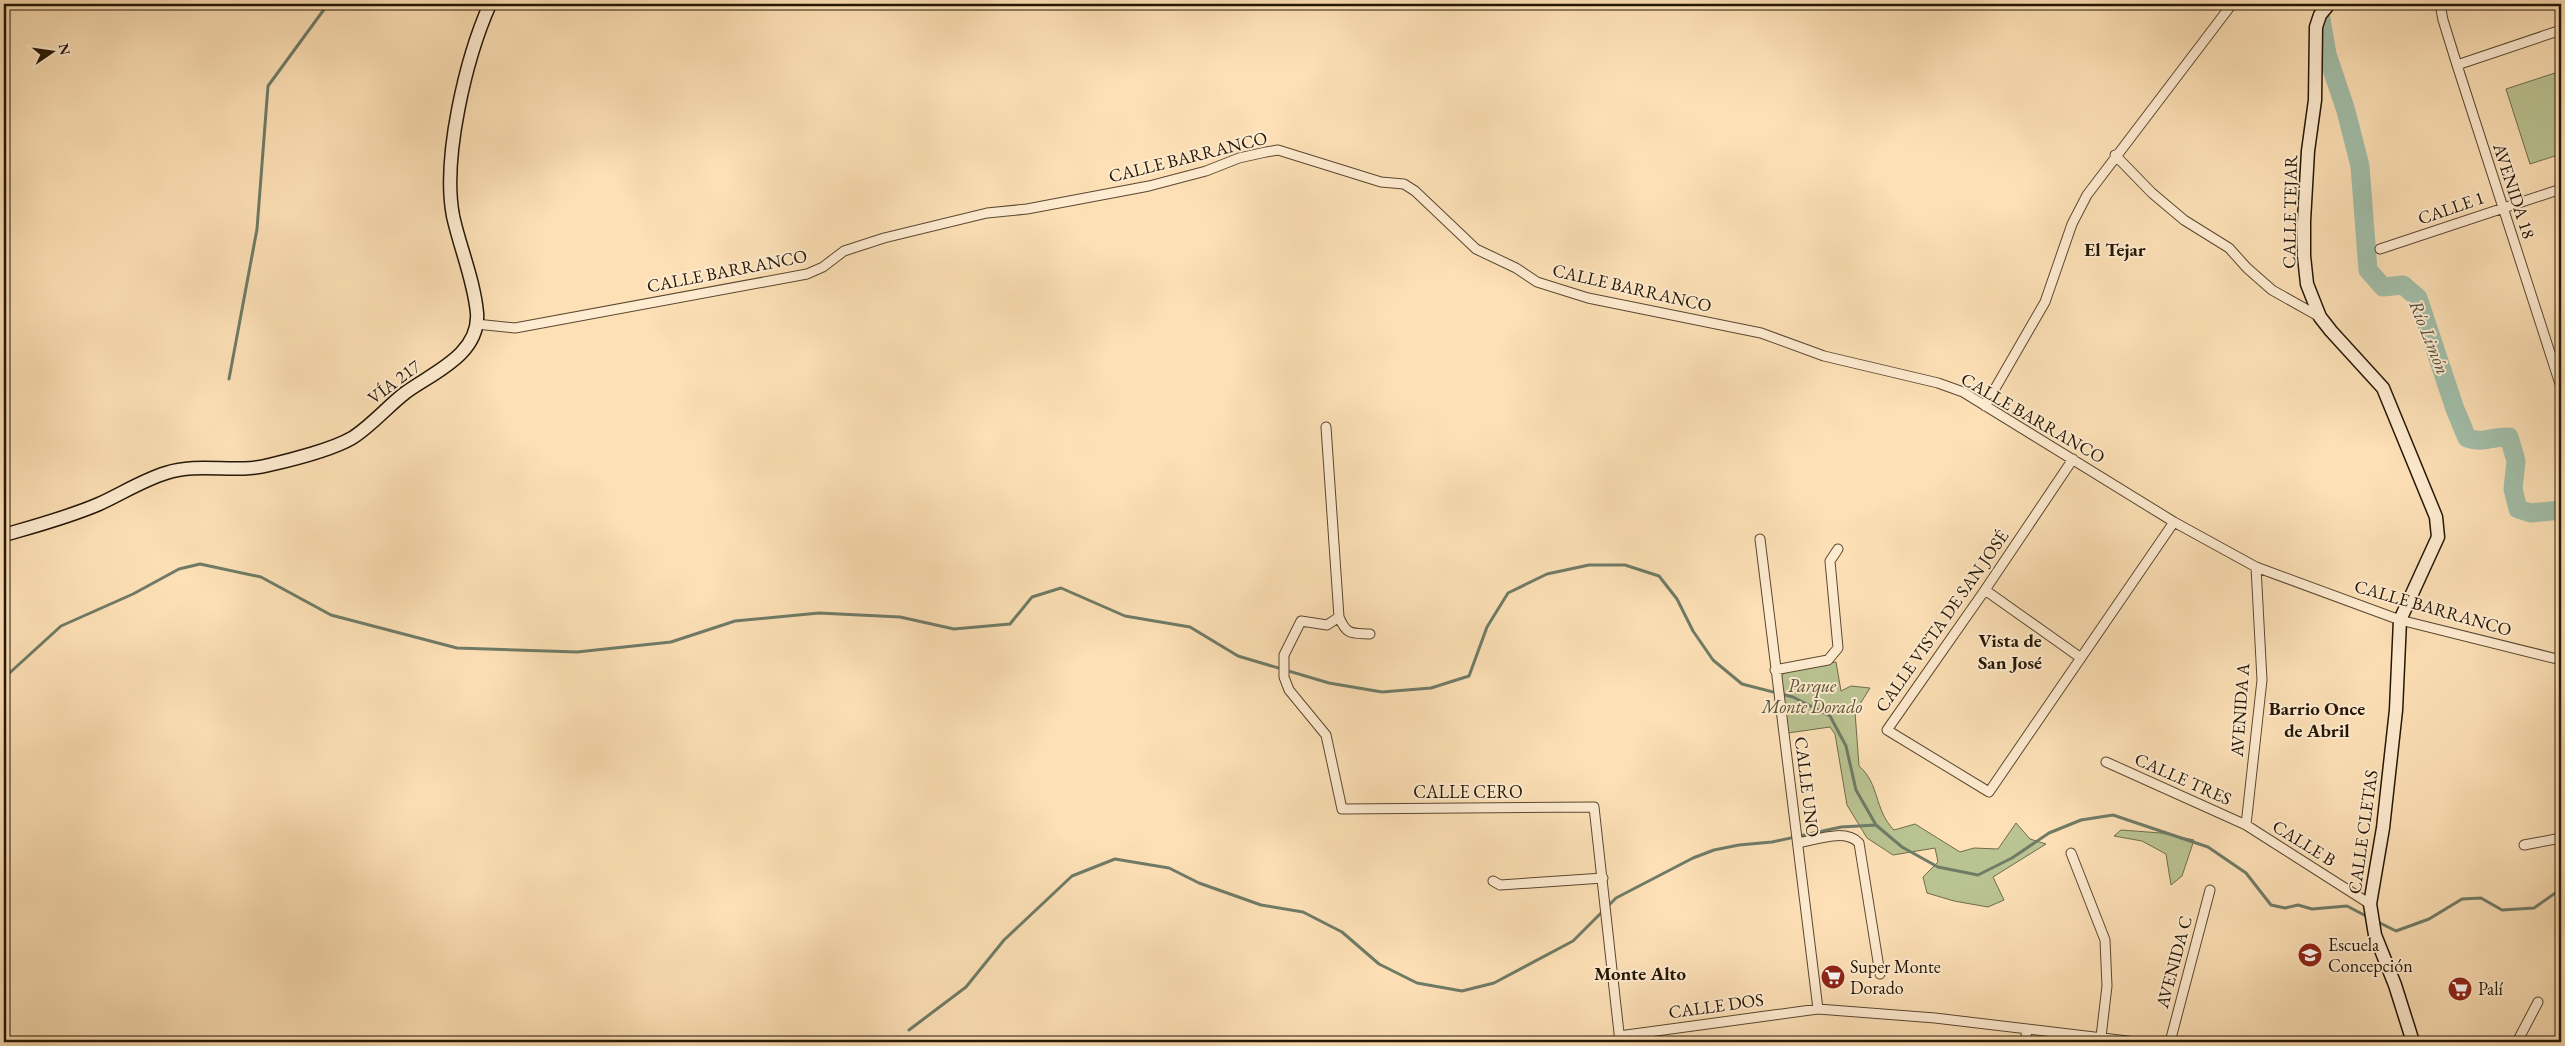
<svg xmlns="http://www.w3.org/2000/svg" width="2565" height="1046" font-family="'EB Garamond',serif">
<rect width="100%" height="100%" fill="#fde0b6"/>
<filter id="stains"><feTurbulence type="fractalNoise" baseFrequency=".004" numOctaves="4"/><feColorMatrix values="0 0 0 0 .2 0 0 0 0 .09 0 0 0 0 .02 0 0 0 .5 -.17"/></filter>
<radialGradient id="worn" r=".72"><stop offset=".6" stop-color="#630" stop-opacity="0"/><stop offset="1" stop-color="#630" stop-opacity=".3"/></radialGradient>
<!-- green -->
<path fill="#bac392" stroke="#6f6c4b" d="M2561 71V154L2530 164 2506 89Z
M1836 662 1841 691 1851 686 1870 688 1855 712 1859 766C1880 784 1874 810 1894 830L1915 824 1960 852 1974 848 1998 849 2016 823 2030 839 2046 844 1993 877 2004 900 1988 907 1954 901 1927 893 1923 877 1938 862 1935 848 1893 855 1867 838 1847 805 1835 734 1830 727 1788 733 1781 681 1782 675 1787 671Z
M2121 830 2161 833 2194 840 2182 876 2171 885 2166 854 2142 841 2114 836Z"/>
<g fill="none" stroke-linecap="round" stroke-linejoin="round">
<!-- stream -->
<path stroke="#6f7b67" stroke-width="3" d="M229 379 257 229 268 86 328 4
M4 678 61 626 133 594 179 569 200 564 261 577 331 615 457 648 577 652 671 642 735 621 819 613 900 617 954 629 1010 624 1032 597 1061 588 1125 616 1190 627 1238 656 1329 683 1382 692 1431 688 1469 676 1487 627 1508 593 1547 574 1589 565H1625L1659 576 1677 599 1693 631 1713 660 1742 684 1793 697 1830 716 1846 746 1856 790 1876 825 1902 847 1938 867 1978 875 2012 858 2049 833 2081 820 2113 815 2208 847 2246 873 2271 905 2285 908 2298 905 2312 909 2347 906 2368 917
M2378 922 2396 931 2429 919 2462 899 2481 898 2502 910 2534 908 2561 889
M909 1030 966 987 1004 940 1072 876 1115 859 1169 868 1199 883 1261 905 1303 912 1342 932 1379 964 1417 983 1462 991 1494 983 1573 941 1616 898 1693 858 1714 850 1739 845 1772 842 1841 827 1876 825"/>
<!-- river -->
<path stroke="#a1bea9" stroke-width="19" d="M2321 19 2327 54 2346 111 2360 166 2368 270 2383 287 2403 285 2418 298 2455 409 2467 438C2484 444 2491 436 2509 437L2516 461 2513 489 2518 509 2531 513 2561 510"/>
<defs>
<path id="street" d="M2440 4 2443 20 2457 65 2561 387
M2457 65 2561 30
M2115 155 2152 193 2184 220 2229 248 2247 268 2272 290 2320 317
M2380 249 2561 189
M476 324 515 328 807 274 823 267 844 251 884 238 987 213 1027 209 1149 186 1206 171 1239 158 1266 152 1278 150 1381 182 1404 184 1415 191 1476 249 1516 268 1537 282 1588 298 1761 333 1824 356 1938 383 1963 392 2174 522 2256 567 2400 620 2561 660
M1985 406 2045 302 2072 224 2087 195 2232 4
M1326 427 1339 617 1327 625 1301 621 1284 655V677L1289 690 1326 735 1342 809 1594 807 1620 1042
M2073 459 1985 590 1887 730 1989 792 2174 522
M1760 539 1818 1009
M1985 590 2081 658
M1339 617C1347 636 1352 633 1370 634
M1775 670 1828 660 1838 648 1830 561 1838 549
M2106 762 2246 825 2370 904
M2246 825 2262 680 2256 567
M1798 843C1816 840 1845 828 1859 843L1880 974
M2524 845 2561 838
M2071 853 2105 940 2107 986 2101 1037
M1493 881 1500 885 1603 878
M1619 1036 1818 1009 1935 1018 2136 1042
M2025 1042 2027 1030
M2170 1042 2210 890
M2517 1042 2538 1002"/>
<path id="secondary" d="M2329 4 2320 15 2316 27 2315 100 2308 151 2304 221V256L2307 284 2320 317 2331 331 2383 388 2436 517 2438 537 2400 620 2396 710 2383 828 2370 904 2375 935 2395 985 2413 1042
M4 535C35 526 69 517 99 504 121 494 143 480 166 473 200 462 235 474 269 465 291 460 333 449 352 438 371 426 387 407 405 393 432 373 480 355 477 313 474 280 460 248 453 216 442 158 466 58 490 4"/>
</defs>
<!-- street casing -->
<use href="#street" stroke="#5a4830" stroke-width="11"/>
<!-- secondary casing -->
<use href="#secondary" stroke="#241604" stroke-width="15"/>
<!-- street -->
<use href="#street" stroke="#feebd0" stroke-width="9"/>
<!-- secondary -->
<use href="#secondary" stroke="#feebd0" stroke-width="12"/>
</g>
<!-- icons -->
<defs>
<symbol id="school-disc" viewBox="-11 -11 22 22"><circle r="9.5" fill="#8f2418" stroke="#feebd0"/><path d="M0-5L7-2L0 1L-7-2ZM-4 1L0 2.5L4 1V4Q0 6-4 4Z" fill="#fff"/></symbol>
<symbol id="supermarket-disc" viewBox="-11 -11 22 22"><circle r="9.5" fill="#8f2418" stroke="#feebd0"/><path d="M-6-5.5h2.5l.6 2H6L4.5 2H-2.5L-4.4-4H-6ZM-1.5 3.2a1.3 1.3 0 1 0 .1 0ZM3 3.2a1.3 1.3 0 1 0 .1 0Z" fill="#fff"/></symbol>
</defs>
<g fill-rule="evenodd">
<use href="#school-disc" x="2296" y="941" width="28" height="28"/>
<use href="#supermarket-disc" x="1819" y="963" width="28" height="28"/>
<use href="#supermarket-disc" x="2446" y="975" width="28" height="28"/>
</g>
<g text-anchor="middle" stroke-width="4" stroke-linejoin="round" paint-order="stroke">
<!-- street labels -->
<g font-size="18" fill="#241604" stroke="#feebd0">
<text transform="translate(1188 157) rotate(-14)" y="6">CALLE BARRANCO</text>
<text transform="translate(2514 191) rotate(72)" y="6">AVENIDA 18</text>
<text transform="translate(2451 208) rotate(-19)" y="6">CALLE 1</text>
<text transform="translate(2290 212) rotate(-89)" y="6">CALLE TEJAR</text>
<text transform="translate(727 271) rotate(-11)" y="6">CALLE BARRANCO</text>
<text transform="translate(1632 288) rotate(13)" y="6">CALLE BARRANCO</text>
<text transform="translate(394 382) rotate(-37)" y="6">VÍA 217</text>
<text transform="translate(2033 418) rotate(30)" y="6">CALLE BARRANCO</text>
<text transform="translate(2433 608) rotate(16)" y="6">CALLE BARRANCO</text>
<text transform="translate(1942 621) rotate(-55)" y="6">CALLE VISTA DE SAN JOSÉ</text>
<text transform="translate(2240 710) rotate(-86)" y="6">AVENIDA A</text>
<text transform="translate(2183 779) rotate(24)" y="6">CALLE TRES</text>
<text transform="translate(1807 787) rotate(83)" y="6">CALLE UNO</text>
<text x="1468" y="798">CALLE CERO</text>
<text transform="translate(2363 832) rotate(-82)" y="6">CALLE CLETAS</text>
<text transform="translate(2304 843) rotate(32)" y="6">CALLE B</text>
<text transform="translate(2174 962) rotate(-75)" y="6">AVENIDA C</text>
<text transform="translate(1716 1006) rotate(-8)" y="6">CALLE DOS</text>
</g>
<!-- park labels -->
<g font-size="18" font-style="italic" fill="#585336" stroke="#feebd0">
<text x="1812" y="692">Parque<tspan x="1812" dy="21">Monte Dorado</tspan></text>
</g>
<!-- poi labels -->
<g font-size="18" fill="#241604" stroke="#feebd0" text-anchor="start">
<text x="2328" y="951">Escuela<tspan x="2328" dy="21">Concepción</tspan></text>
<text x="1850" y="973">Super Monte<tspan x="1850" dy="21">Dorado</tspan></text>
<text x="2478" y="995">Palí</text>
</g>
<!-- neighbourhood labels -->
<g font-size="19" font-weight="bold" fill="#241604" stroke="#feebd0">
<text x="2115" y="256">El Tejar</text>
<text x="2010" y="647">Vista de<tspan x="2010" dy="22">San José</tspan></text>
<text x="2317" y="715">Barrio Once<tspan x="2317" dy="22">de Abril</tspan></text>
<text x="1640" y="980">Monte Alto</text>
</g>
<!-- water labels -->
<g font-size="19" font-style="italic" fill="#50513e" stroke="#feebd0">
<text transform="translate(2430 337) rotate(68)" y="7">Río Limón</text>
</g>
</g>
<!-- margin -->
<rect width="2565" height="1046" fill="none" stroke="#fde0b6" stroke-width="20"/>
<rect x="5" y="5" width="2555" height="1036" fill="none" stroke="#241604" stroke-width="2.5"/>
<rect x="10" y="10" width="2545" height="1026" fill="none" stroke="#241604"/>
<!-- north arrow -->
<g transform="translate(52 52) rotate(77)" stroke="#feebd0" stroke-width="4" paint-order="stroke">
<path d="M0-4L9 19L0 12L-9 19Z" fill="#241604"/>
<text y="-8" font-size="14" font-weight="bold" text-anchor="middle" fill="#241604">N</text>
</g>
<rect width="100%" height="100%" filter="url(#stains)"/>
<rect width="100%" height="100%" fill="url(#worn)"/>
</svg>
